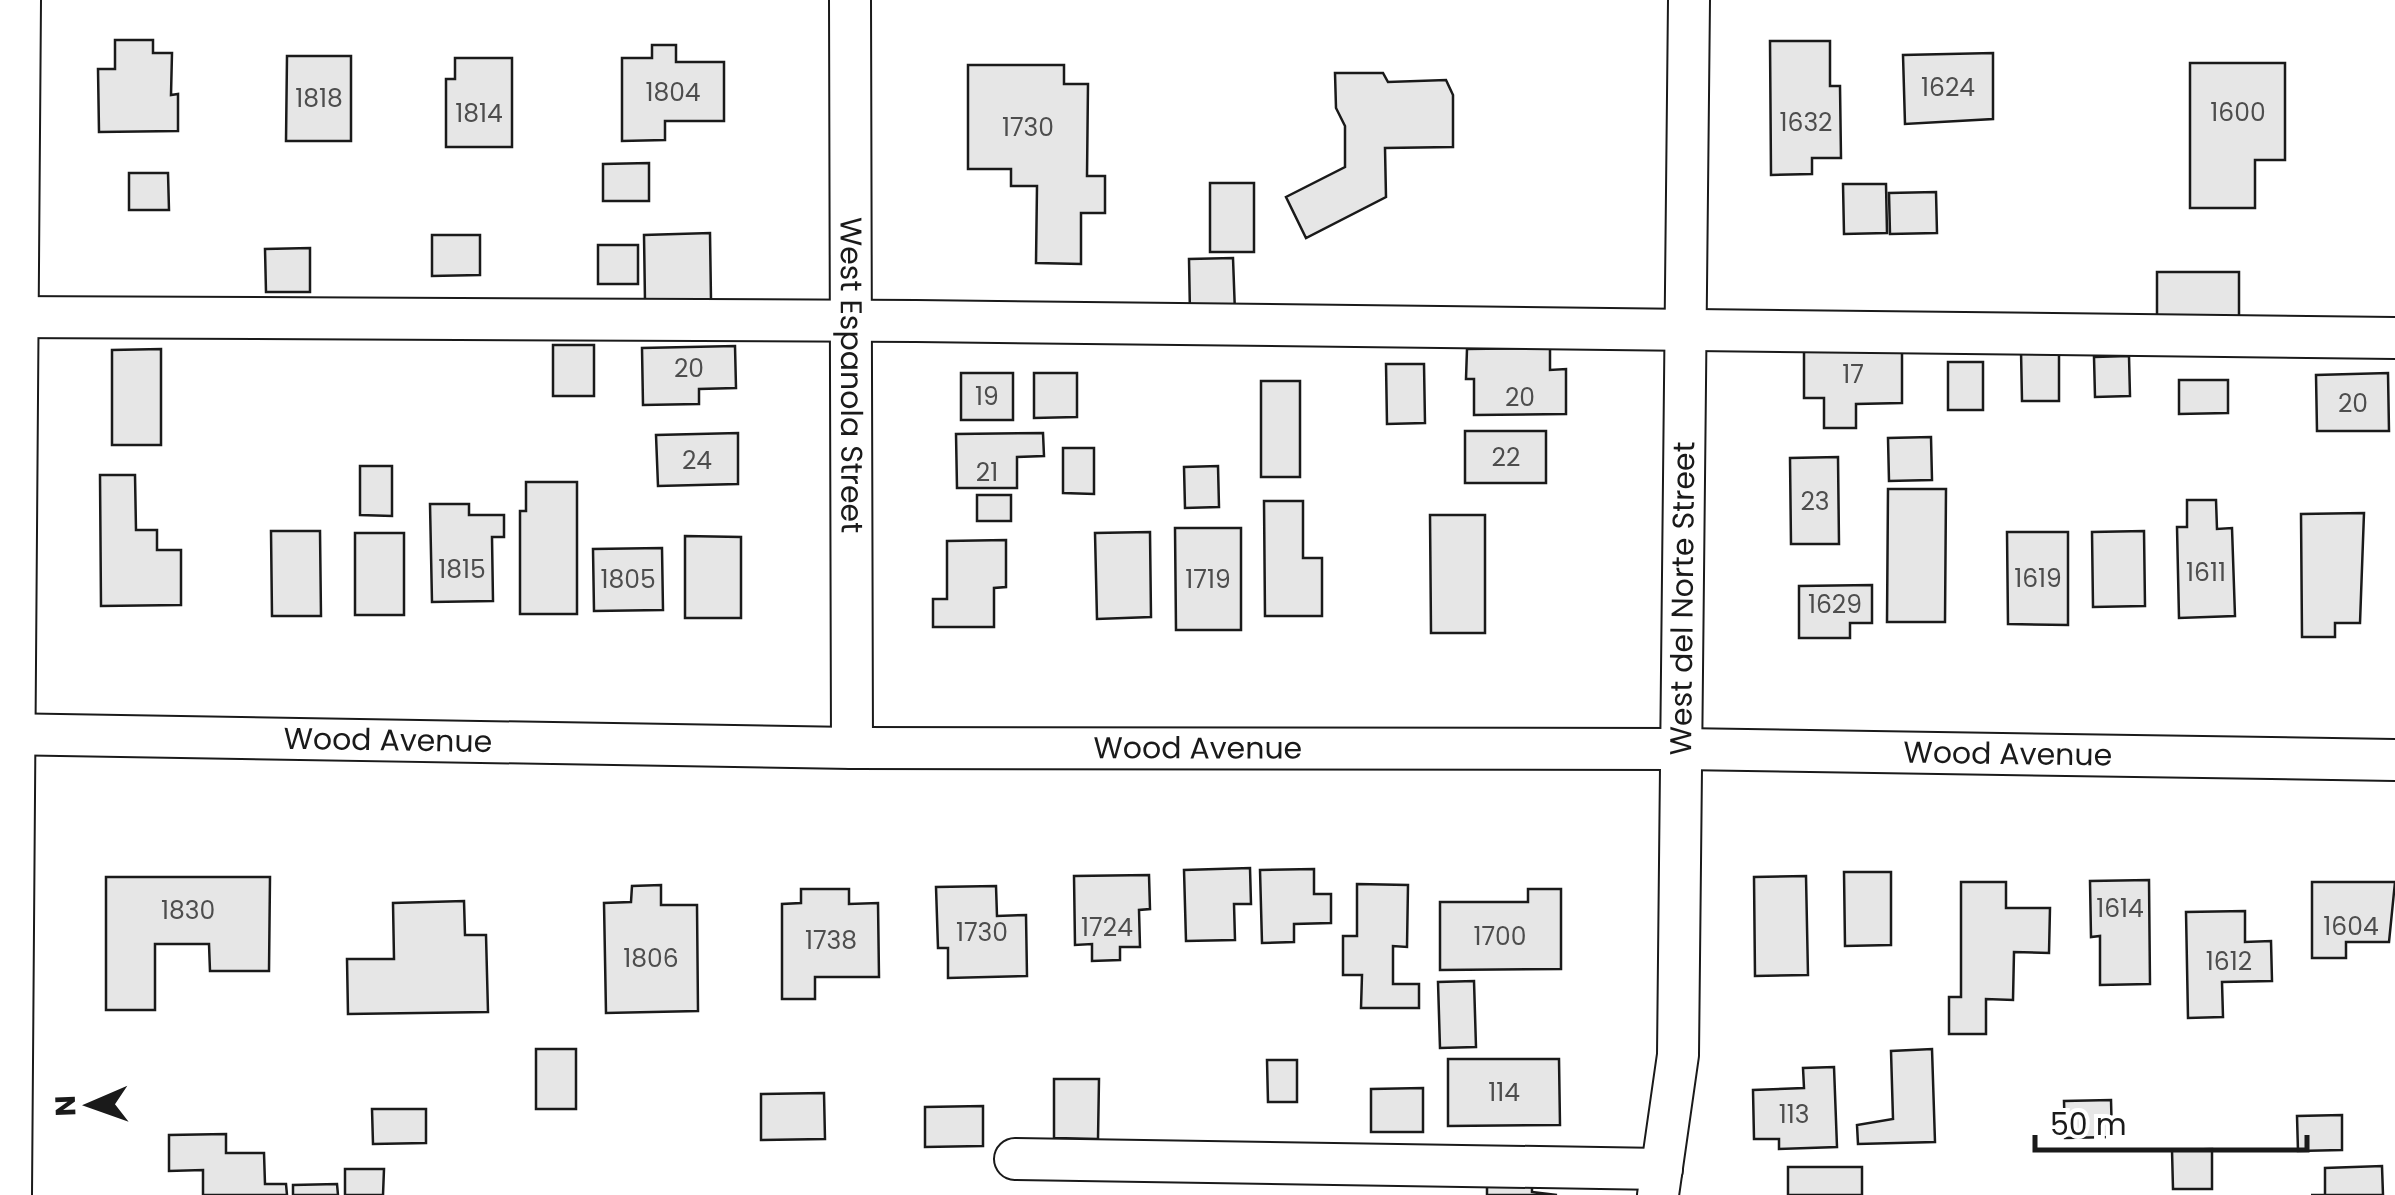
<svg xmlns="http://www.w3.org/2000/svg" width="2395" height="1195" font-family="Poppins,sans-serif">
<rect width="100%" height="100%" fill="#fff"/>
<!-- building -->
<path fill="#e6e6e6" stroke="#1a1a1a" stroke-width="2.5" d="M115 40H153V53H172L171 95 178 94V131L99 132 98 69H115Z
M1770 41H1830V86H1840L1841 158H1812V174L1771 175Z
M652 45H676V62H724V121H665V140L622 141V58H652Z
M1993 53V119L1905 124 1903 55Z
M287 56H351V141H286Z
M455 58H512V147H446V79H455Z
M2190 63H2285V160H2255V208H2190Z
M968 65H1064V84H1088L1087 176H1105V213H1081V264L1036 263 1037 186H1011V169H968Z
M1335 73H1383L1388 82 1446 80 1453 95V147L1385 148 1386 197 1306 238 1286 197 1345 167V126L1336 108Z
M649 163V201H603V164Z
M129 173H168L169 210H129Z
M1210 183H1254V252H1210Z
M1843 184H1886L1887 233 1844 234Z
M1936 192 1937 233 1890 234 1889 193Z
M710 233 711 300 645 301 644 235Z
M432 235H480V275L432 276Z
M598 245H638V284H598Z
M310 248V292H266L265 249Z
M1233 258 1235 313 1190 314 1189 259Z
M2157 272H2239V324H2157Z
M553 345H594V396H553Z
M735 346 736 388 699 389V404L643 405 642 348Z
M1550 348V370L1566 369V414L1474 415V379H1466L1467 349Z
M161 349V445H112V350Z
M1902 349V403L1856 404V428H1824V398H1804V350Z
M2059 349V401H2022L2021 350Z
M2129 356 2130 396 2095 397 2094 357Z
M1948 362H1983V410H1948Z
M1386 364H1424L1425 423 1387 424Z
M961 373H1013V420H961Z
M1034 373H1077V417L1034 418Z
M2388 373 2389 431H2317L2316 375Z
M2179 380H2228V413L2179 414Z
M1261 381H1300V477H1261Z
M1465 431H1546V483H1465Z
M738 433V484L658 486 656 435Z
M1043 433 1044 456 1017 457V488H957L956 434Z
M1931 437 1932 480 1889 481 1888 438Z
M1063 448H1094V494L1063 493Z
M1838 457 1839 544H1791L1790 458Z
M360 466H392V516L360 515Z
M1218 466 1219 507 1185 508 1184 467Z
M100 475H135L136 530H157V550H181V605L101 606Z
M526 482H577V614H520V511H526Z
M1888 489H1946L1945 622H1887Z
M977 495H1011V521H977Z
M2187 500H2216L2217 529 2232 528 2235 616 2179 618 2177 527H2187Z
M1264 501H1303V558H1322V616H1265Z
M430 504H469V515H504V537H492L493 601 432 602Z
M2364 513 2360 623H2335V637H2302L2301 514Z
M1430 515H1485V633H1431Z
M1175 528H1241V630H1176Z
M271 531H320L321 616H272Z
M2144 531 2145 606 2093 607 2092 532Z
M1150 532 1151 617 1097 619 1095 533Z
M2007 532H2068V625L2008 624Z
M355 533H404V615H355Z
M685 536 741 537V618H685Z
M1006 540V587L994 588V627H933V599H947V541Z
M662 548 663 610 594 611 593 549Z
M1872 585V623H1850V638H1799V586Z
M1250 868 1251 904H1234L1235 940 1186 941 1184 870Z
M1314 869V894H1331V923L1294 924V942L1262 943 1260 870Z
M1844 872H1891V945L1845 946Z
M1149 875 1150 909 1139 910 1140 947H1120V960L1092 961V944L1075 945 1074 876Z
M1806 876 1808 975 1755 976 1754 877Z
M106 877H270L269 971H210L209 944H155V1010H106Z
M2149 880 2150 984 2100 985V936L2091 937 2090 881Z
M1961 882H2006V908H2050L2049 953 2014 952 2013 1000 1986 999V1034H1949V997H1961Z
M2312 882H2395L2389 942H2346V958H2312Z
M1357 884 1408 885 1407 947 1393 946V984H1419V1008H1361L1362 975H1343V936H1357Z
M661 885V905H697L698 1011 606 1013 604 903 631 902 632 886Z
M996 886 997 916 1026 915 1027 976 948 978V948H938L936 887Z
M801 889H849V904L878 903 879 977H815V999H782V904L801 903Z
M1528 889H1561V969L1440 970V902H1528Z
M464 901 465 935H486L488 1012 348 1014 347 959H394L393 903Z
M2245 911V942L2271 941 2272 981 2222 982 2223 1017 2188 1018 2186 912Z
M1474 981 1476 1047 1440 1048 1438 982Z
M536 1049H576V1109H536Z
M1932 1049 1935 1142 1858 1144 1857 1125 1893 1119 1891 1051Z
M1448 1059H1559L1560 1125 1448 1126Z
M1267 1060H1297V1102H1268Z
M1834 1067 1837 1147 1779 1149V1139H1754L1753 1090 1804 1088 1803 1068Z
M1054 1079H1099L1098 1139 1054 1138Z
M1423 1088V1132H1371V1089Z
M824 1093 825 1139 761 1140V1094Z
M2111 1100 2112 1137 2065 1138 2064 1101Z
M983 1106V1146L925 1147V1107Z
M372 1109H426V1143L373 1144Z
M2342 1115V1150L2298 1151 2297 1116Z
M226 1134V1153H264L265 1184H286L287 1195H203V1170L169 1171V1135Z
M2212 1149V1189H2173L2172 1150Z
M2382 1166 2383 1195H2311H2325V1168Z
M1788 1167H1862V1195H1788Z
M345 1169H384L383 1195H345Z
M1487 1171H1532V1192L1557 1195H1487Z
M337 1184 338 1195H293V1185Z"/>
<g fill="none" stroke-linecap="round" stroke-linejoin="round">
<defs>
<g id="minor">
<path id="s1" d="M850 0 852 748"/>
<path d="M0 317 916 321 2395 338"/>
<path id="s2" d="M0 734 852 748 1681 749 2395 760"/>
<path d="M1015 1159 1662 1169"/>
<path d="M11 1195 20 0"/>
<path id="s3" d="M1658 1195 1678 1055 1689 0"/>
</g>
</defs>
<!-- minor casing -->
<use href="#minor" stroke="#1a1a1a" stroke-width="44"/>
<!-- minor -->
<use href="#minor" stroke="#fff" stroke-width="40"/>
</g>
<g text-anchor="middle" stroke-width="8" stroke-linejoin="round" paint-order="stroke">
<!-- number labels -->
<g font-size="25" fill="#4d4d4d">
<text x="1948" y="96">1624</text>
<text x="673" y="101">1804</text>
<text x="319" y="107">1818</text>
<text x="2238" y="121">1600</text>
<text x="479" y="122">1814</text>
<text x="1806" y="131">1632</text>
<text x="1028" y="136">1730</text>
<text x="689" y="377">20</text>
<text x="1853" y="383">17</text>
<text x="987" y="405">19</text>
<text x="1520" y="406">20</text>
<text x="2353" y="412">20</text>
<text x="1506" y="466">22</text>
<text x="697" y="469">24</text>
<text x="987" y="481">21</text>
<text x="1815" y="510">23</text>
<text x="462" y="578">1815</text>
<text x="2206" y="581">1611</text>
<text x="2038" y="587">1619</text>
<text x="628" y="588">1805</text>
<text x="1208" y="588">1719</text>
<text x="1835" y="613">1629</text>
<text x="2120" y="917">1614</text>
<text x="188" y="919">1830</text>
<text x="2351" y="935">1604</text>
<text x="1107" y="936">1724</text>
<text x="982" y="941">1730</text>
<text x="1500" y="945">1700</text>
<text x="831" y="949">1738</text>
<text x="651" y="967">1806</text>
<text x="2229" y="970">1612</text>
<text x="1504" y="1101">114</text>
<text x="1794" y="1123">113</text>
</g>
<!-- street labels -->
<g font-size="30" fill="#1a1a1a" stroke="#fff">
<text dy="10" stroke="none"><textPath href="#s1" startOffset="375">West Espanola Street</textPath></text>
<text dy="10" stroke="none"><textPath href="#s3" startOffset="598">West del Norte Street</textPath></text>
<text dy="10" stroke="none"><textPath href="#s2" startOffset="388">Wood Avenue</textPath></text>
<text dy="10" stroke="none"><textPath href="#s2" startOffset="1198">Wood Avenue</textPath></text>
<text dy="10" stroke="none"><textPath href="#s2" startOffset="2008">Wood Avenue</textPath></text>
</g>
</g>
<!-- north arrow -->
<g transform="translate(90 1105) rotate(268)" stroke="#ffffff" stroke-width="8" paint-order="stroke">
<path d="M0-8L18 38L0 25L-18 38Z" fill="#1a1a1a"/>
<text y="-15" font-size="28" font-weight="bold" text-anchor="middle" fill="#1a1a1a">N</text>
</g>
<!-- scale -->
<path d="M2035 1135v15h272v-15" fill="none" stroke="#1a1a1a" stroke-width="5"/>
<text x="2050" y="1135" font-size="30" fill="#1a1a1a" stroke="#ffffff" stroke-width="8" paint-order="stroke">50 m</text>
</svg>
